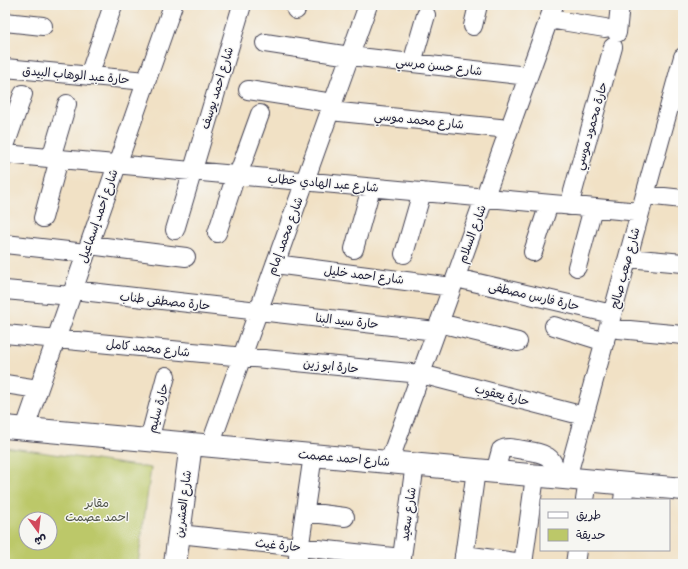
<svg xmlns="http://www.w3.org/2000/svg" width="688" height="569" font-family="Pangolin,'Playpen Sans Arabic',sans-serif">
<rect width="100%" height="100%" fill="#f6f6f2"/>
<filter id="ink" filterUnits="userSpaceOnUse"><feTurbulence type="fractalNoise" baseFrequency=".025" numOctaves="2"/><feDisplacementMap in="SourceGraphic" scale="8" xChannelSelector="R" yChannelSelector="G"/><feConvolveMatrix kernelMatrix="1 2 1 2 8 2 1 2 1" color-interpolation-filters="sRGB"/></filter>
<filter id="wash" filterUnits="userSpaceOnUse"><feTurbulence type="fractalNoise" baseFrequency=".012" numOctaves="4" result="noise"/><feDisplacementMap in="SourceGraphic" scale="16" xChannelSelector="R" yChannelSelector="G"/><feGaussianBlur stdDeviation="0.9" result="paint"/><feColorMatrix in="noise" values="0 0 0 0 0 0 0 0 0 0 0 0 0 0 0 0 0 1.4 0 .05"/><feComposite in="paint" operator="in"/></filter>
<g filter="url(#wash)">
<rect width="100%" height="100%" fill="#f1e1c5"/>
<!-- green -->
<path fill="#bcc869" stroke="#6f7552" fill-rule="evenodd" d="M5 447 151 468 138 564H5ZM26 519H50V543H26Z"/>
</g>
<g filter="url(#ink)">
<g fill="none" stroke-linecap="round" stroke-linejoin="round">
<defs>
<path id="minor" d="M296 10 297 5
M549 19 605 28
M5 22 43 26
M473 26 478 5
M617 33 620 5
M265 43 350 56 528 76
M412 63 426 15
M5 68 146 81
M89 76 113 5
M248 90 333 103
M330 111 509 129
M5 146 23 94
M5 154 640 212
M51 158 67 104
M238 175 260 114
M645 195 683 199
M569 206 613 47
M43 218 59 159
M175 230 242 5
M217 233 236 175
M5 244 86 253
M89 245 186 257
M354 249 371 188
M533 252 549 204
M404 254 422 192
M628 258 683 263
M275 264 452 287
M577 267 593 208
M456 278 612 314
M5 290 71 296
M73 290 436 331
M439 323 518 342
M554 326 605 342
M608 328 683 335
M5 334 421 374 584 416
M5 384 38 389
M25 428 173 5
M149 440 166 376
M210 446 368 5
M389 462 554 5
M495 472 501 450C508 446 516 449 523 450 542 453 556 454 556 478
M567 478 683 57
M585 500 588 481
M623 500 625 484
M305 512 345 517
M179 534 402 558
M464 555 523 563
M297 564 313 455
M401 564 415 464
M463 564 476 470
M523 564 535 476
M575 564 577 550"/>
<path id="major" d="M5 427 683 489
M175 564 191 444"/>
</defs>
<!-- minor casing -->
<use href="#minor" stroke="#413f50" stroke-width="20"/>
<!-- major casing -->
<use href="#major" stroke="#413f50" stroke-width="24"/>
<!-- minor -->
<use href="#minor" stroke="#fff" stroke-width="18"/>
<!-- major -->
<use href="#major" stroke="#fff" stroke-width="22"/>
</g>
</g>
<g text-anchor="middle" stroke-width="3" stroke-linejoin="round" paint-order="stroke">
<!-- street labels -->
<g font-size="12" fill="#22223b" stroke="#f6f6f2">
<text transform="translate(439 66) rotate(7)" y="4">شارع حسن مرسي</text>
<text transform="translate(76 75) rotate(5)" y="4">حارة عبد الوهاب البيدق</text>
<text transform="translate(217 88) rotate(-73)" y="4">شارع احمد يوسف</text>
<text transform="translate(419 120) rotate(6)" y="4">شارع محمد موسي</text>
<text transform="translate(591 126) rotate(-74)" y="4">حارة محمود موسي</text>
<text transform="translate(323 183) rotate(5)" y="4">شارع عبد الهادي خطاب</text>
<text transform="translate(98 216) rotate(-71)" y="4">شارع أحمد إسماعيل</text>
<text transform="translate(472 234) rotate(-70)" y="4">شارع السلام</text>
<text transform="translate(285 236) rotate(-70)" y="4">شارع محمد إمام</text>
<text transform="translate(625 268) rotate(-75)" y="4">شارع صعب صالح</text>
<text transform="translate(364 275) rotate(7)" y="4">شارع احمد خليل</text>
<text transform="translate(534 296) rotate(13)" y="4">حارة فارس مصطفى</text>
<text transform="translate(165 301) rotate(6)" y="4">حارة مصطفى طناب</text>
<text transform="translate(347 321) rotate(6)" y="4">حارة سيد البنا</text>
<text transform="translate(148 348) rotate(6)" y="4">شارع محمد كامل</text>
<text transform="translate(331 366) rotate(6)" y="4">حارة ابو زين</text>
<text transform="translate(502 395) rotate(14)" y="4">حارة يعقوب</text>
<text transform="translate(158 408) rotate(-75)" y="4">حارة سليم</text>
<text transform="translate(344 458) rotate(5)" y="4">شارع احمد عصمت</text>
<text transform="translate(183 504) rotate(-83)" y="4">شارع العشرين</text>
<text transform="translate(408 514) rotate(-82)" y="4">شارع سعيد</text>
<text transform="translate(278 545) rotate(6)" y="4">حارة غيث</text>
</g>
<!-- park labels -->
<g font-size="12" fill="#505449" stroke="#f6f6f2">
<text x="97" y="507">مقابر<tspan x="97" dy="14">احمد عصمت</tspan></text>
</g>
</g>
<!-- margin -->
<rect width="688" height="569" fill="none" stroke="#f6f6f2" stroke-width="20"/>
<!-- legend -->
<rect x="540" y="499" width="130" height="52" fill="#f6f6f2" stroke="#a1a1a9"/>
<rect x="548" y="512" width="20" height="6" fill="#ffffff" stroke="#a1a1a9"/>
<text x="576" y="519" font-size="12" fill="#22223b">طريق</text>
<rect x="548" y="529" width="20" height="12" fill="#bcc869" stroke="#a1a1a9"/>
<text x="576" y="539" font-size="12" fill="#22223b">حديقة</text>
<!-- north arrow -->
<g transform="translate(38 531) rotate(165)"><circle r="19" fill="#f6f6f2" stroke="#a1a1a9"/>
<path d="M0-3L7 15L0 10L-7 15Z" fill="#d1495b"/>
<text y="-6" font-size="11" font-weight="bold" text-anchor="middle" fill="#22223b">ش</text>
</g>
</svg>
